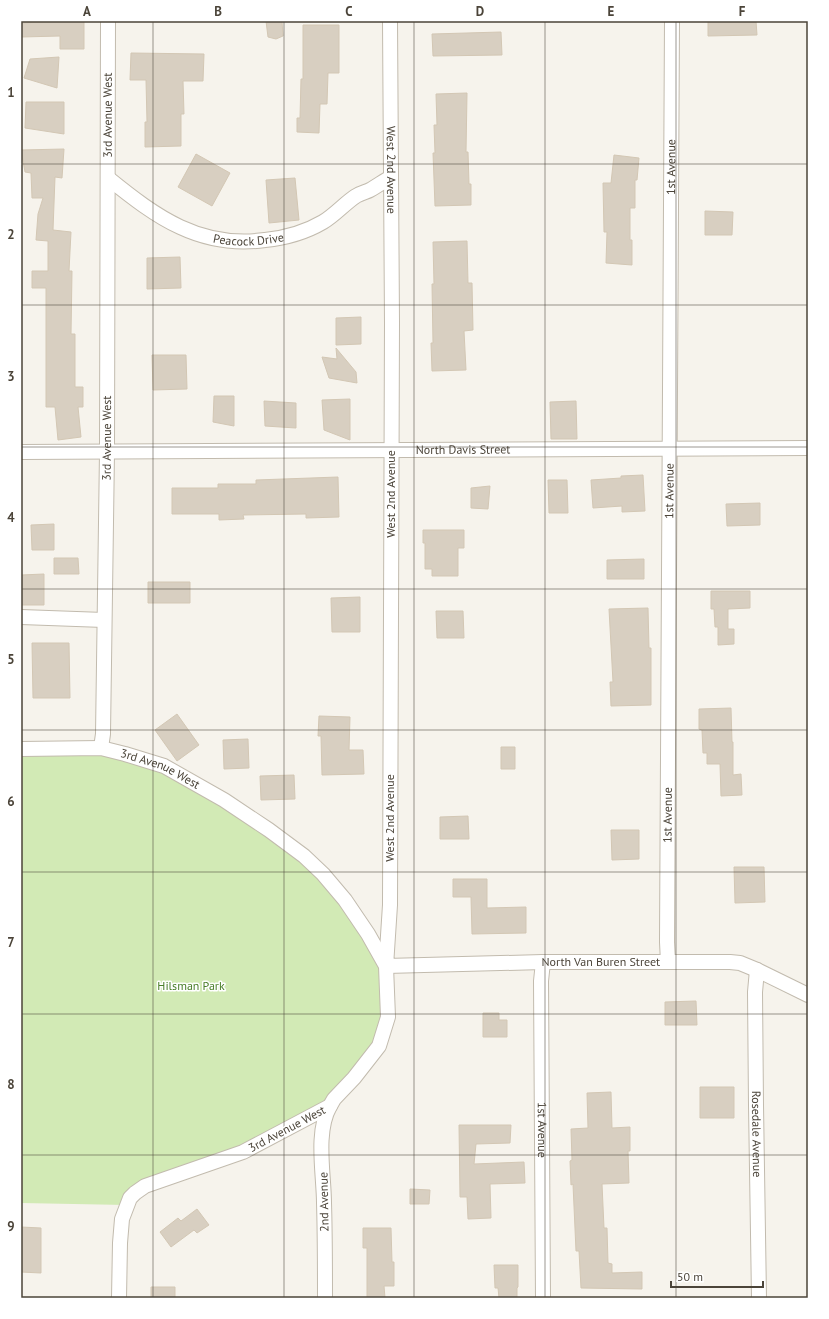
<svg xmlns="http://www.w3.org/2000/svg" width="829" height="1319" font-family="'PT Sans',sans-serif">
<rect width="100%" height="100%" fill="#f6f3ec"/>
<!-- green -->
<path fill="#d2eab5" d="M101 750 190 781 322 875 383 964 387 1016 378 1045 333 1099 243 1151 144 1186 126 1205 21 1203V751Z"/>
<!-- building -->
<path fill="#d8cfc1" stroke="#d3c7b4" d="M60 21H84V49H60V36L21 37V23Z
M266 21H282L283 36 276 39 268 37Z
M708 21H756L757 35 708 36Z
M303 25H339V73H328L327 104H320L319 133 297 132V118H300L301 79H303Z
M501 32 502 55 433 56 432 34Z
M131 53 204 54 203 81H183L184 114H181V146L145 147V122H147L146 80H130Z
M59 57 57 88 24 78 30 59Z
M467 93 466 152H468L469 184H471V205L435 206 433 153H435L434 125H437L436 94Z
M26 102H64V134L25 128Z
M64 149 62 178 55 177 53 230 71 232 69 271H72L71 334H75V387H83V407H78L81 437 58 440 55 407H46V288H32V271H48V241L36 240 38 214 43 198H32L31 173 25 172 21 150Z
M196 154 230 173 212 206 178 187Z
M614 155 639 158 637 180H635V208H630V240H632V265L606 263 607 232H604L603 183H611Z
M295 178 299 220 269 223 266 180Z
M705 211 733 212 732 235H705Z
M467 241 468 283H472L473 330 464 331 466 370 432 371 431 343H433L432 284H434L433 242Z
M180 257 181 288 147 289V258Z
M361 317V344L336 345V318Z
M336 348 356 372 357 383 329 378 322 357 337 359Z
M152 355H186L187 389 153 390Z
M214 396H234V426L213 422Z
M350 399V440L324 430 322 400Z
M264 401 296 403V428L265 426Z
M576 401 577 439H551L550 402Z
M643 475 645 511 622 512V506L593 508 591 480 621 478V476Z
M338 477 339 517 306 518V514L243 515 244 519 219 520V514H172V488H218V484H256V480Z
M548 480H567L568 513H549Z
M490 486 488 509 471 508V488Z
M760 503V525L727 526 726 504Z
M54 524V550H32L31 525Z
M423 530H464V548H458V576H432V569H425V543H423Z
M54 558H78L79 574H54Z
M644 559V579H607V560Z
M44 574V605H21V575Z
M148 582H190V603H148Z
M711 591H750V608L728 609V629H734V644L718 645V627H715L714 609H711Z
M360 597V632H332L331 598Z
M648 608 649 648H651V705L611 706 610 682H613L609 609Z
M436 611H463L464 638H437Z
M32 643H69L70 698H33Z
M731 708 732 742H733V775L741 774 742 795 721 796 720 764H707V753H703L702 730 699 729V709Z
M177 714 199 745 177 761 155 730Z
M319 716 350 717 349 750H363L364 774 322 775 321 736H318Z
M248 739 249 768 224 769 223 740Z
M501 747H515V769H501Z
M294 775 295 799 261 800 260 776Z
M468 816 469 839H440V817Z
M611 830H639V859L612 860Z
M734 867H764L765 902 735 903Z
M453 879H487V908L526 907V933L472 934 471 897H453Z
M696 1001 697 1025H665V1002Z
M483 1013H499V1020H507V1037H483Z
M700 1087H734V1118H700Z
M611 1092 612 1128 630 1127V1151H628L629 1183 602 1184 604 1228H607L608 1263 612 1264V1273L642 1272V1289L581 1288 579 1251H576L573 1184 571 1185 570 1161 572 1160 571 1129 588 1128 587 1093Z
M459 1125H511L510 1143 476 1144 474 1164 524 1162 525 1183 490 1184 491 1218 468 1219 467 1197H460Z
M410 1189 430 1190 429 1204H410Z
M197 1209 209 1225 197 1233 194 1230 171 1247 160 1232 178 1218 181 1221Z
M21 1227 41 1228V1273L21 1272Z
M363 1228H391L392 1262H394V1286H384L385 1298H367V1248H363Z
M494 1265H518V1287L517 1288V1298H499L498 1288H495Z
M151 1287H175V1298H151Z"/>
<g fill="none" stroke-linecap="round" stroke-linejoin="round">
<defs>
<g id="minor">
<path id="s1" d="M390 21 392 323 390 905 386 966 543 962H730L740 963 757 970 808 995"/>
<path id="s2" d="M108 178C156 217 200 249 265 240 285 238 306 232 323 222 335 215 345 203 356 196 361 193 366 192 370 190 377 186 384 181 391 177"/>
<path id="s3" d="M21 452 808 448"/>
<path d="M21 617 104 620"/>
<path id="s4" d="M101 748 103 734 107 452 108 21"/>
<path id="s5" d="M21 749 101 748 125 754 164 766 224 800 269 830 304 856 323 874 345 900 368 934 386 966 388 1017 379 1046 354 1078 334 1099 330 1106 243 1152 145 1186 135 1193 130 1198 122 1219 120 1243 119 1298"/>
<path id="s6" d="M543 962 541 981 543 1298"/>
<path id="s7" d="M668 962 667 942 672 21"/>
<path id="s8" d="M757 970 755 992 756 1105 759 1298"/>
<path d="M325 1298C325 1266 325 1235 324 1203 324 1175 315 1132 330 1106"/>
</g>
</defs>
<!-- minor casing -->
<use href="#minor" stroke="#c2bbae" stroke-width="16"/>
<!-- minor -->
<use href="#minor" stroke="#fff" stroke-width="14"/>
</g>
<!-- grid -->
<path fill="none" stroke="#4b4439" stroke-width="1" stroke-opacity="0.55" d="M153 21V1298M284 21V1298M414 21V1298M545 21V1298M676 21V1298M21 164H808M21 305H808M21 447H808M21 589H808M21 730H808M21 872H808M21 1014H808M21 1155H808"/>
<g text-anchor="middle" stroke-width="3" stroke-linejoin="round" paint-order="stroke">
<!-- street labels -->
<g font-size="12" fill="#4b4439" stroke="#fff">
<text dy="4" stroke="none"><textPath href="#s4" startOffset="633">3rd Avenue West</textPath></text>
<text dy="4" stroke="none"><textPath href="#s7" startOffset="795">1st Avenue</textPath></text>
<text dy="4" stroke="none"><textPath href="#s1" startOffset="149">West 2nd Avenue</textPath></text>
<text dy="4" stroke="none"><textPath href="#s2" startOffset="158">Peacock Drive</textPath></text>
<text dy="4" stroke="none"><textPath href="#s4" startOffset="310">3rd Avenue West</textPath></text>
<text dy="4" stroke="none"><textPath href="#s3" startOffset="442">North Davis Street</textPath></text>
<text dy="4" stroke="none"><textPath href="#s7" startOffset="471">1st Avenue</textPath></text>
<text transform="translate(391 494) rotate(-90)" y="4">West 2nd Avenue</text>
<text dy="4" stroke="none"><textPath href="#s5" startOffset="143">3rd Avenue West</textPath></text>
<text dy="4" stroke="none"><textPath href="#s7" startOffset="147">1st Avenue</textPath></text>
<text transform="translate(390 818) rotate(-90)" y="4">West 2nd Avenue</text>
<text dy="4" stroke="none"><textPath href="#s1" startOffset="1160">North Van Buren Street</textPath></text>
<text transform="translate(287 1129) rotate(-28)" y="4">3rd Avenue West</text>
<text dy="4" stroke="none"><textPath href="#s6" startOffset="168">1st Avenue</textPath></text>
<text dy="4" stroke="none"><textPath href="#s8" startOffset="164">Rosedale Avenue</textPath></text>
<text transform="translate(324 1202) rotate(-91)" y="4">2nd Avenue</text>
</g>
<!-- park labels -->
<g font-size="12" fill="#4a7f2a" stroke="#fff">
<text x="191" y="990">Hilsman Park</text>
</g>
</g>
<!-- border -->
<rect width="829" height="1319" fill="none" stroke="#ffffff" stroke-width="44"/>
<!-- scale -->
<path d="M671 1281v6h92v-6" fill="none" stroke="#4b4439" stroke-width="2"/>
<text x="677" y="1281" font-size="12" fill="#4b4439" stroke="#ffffff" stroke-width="3" paint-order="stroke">50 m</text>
<rect x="22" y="22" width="785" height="1275" fill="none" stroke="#4b4439" stroke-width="1.5"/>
<g font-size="13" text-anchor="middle" font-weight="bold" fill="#4b4439">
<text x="87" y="16">A</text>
<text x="218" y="16">B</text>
<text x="349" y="16">C</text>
<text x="480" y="16">D</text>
<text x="611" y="16">E</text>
<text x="742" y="16">F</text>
<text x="11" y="97">1</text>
<text x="11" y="239">2</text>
<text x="11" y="381">3</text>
<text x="11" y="522">4</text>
<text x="11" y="664">5</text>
<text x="11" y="806">6</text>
<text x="11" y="947">7</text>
<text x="11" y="1089">8</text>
<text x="11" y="1231">9</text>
</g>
</svg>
